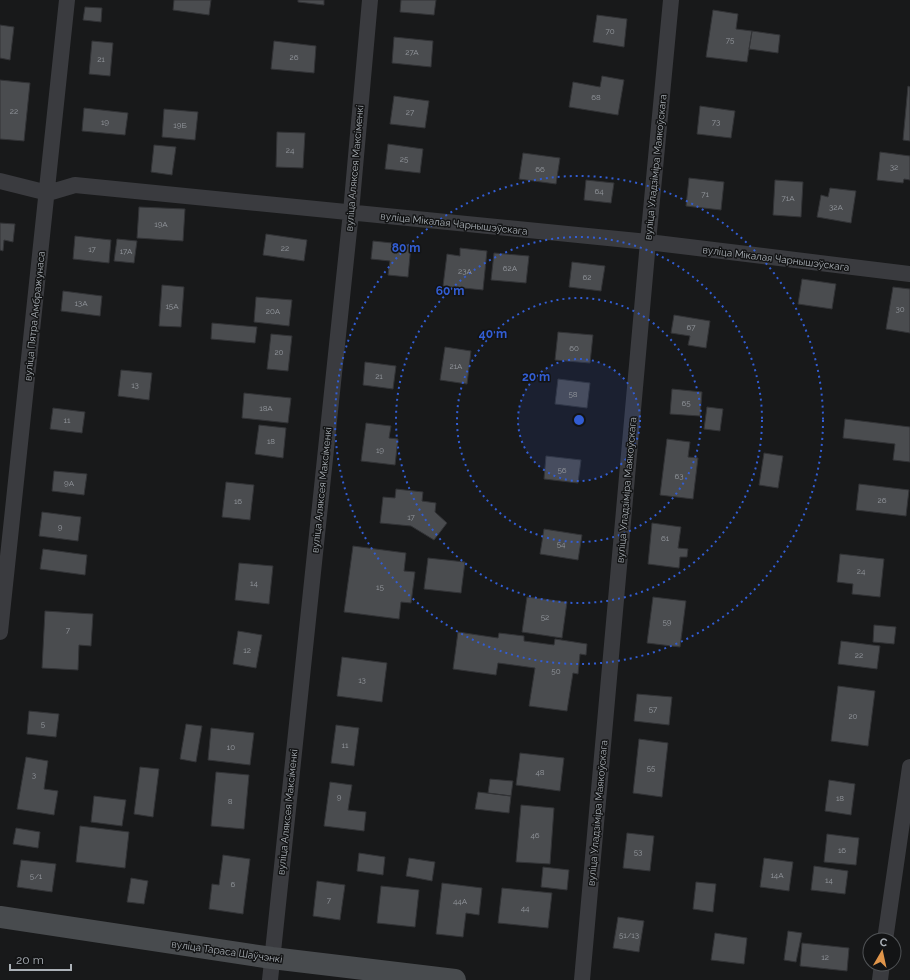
<svg xmlns="http://www.w3.org/2000/svg" width="910" height="980" font-family="Raleway,sans-serif">
<rect width="100%" height="100%" fill="#18191a"/>
<!-- building -->
<path fill="#4a4c4f" stroke="#323336" d="M174 0H211L209 15 173 10Z
M298 0H324V5L298 2Z
M401 0H436L434 15 400 12Z
M85 7 102 8 101 22 83 20Z
M713 10 738 14 736 29 752 31 747 62 706 57Z
M597 15 627 19 624 47 593 42Z
M0 25 14 27 10 60 0 58Z
M752 31 780 35 778 53 749 49Z
M394 37 433 41 431 67 392 63Z
M92 41 113 43 110 76 89 74Z
M274 41 316 46 314 73 271 69Z
M602 76 624 80 618 115 569 107 573 82 600 87Z
M0 80 30 83 24 141 0 139Z
M908 86 910 87V141L903 140Z
M394 96 429 101 425 128 390 124Z
M700 106 735 111 731 138 697 134Z
M84 108 128 113 125 135 82 131Z
M164 109 198 112 195 140 162 137Z
M277 132 305 133 303 168 276 167Z
M388 144 423 149 420 173 385 169Z
M154 145 176 147 172 175 151 172Z
M880 152 910 156V180L904 179 903 183 877 180Z
M523 153 560 158 556 184 519 179Z
M689 178 724 182 721 210 686 206Z
M586 180 614 183 611 203 584 200Z
M775 180 803 182 801 217 773 215Z
M830 188 856 191 851 223 817 217 821 195 828 197Z
M139 207 185 209 183 241 137 238Z
M0 223 15 224 13 242 4 240 3 251 0 250Z
M266 234 307 240 304 261 263 255Z
M75 236 111 240 109 263 73 259Z
M117 239 137 241 134 263 114 261Z
M373 241 411 245 408 277 388 275 390 261 371 259Z
M460 248 487 251 483 290 443 286 447 254 460 256Z
M494 253 529 256 526 283 491 280Z
M572 262 605 266 601 291 569 287Z
M802 279 836 284 832 309 798 304Z
M162 285 184 287 181 327 159 326Z
M893 287 910 289V333L886 329Z
M63 291 102 296 100 316 61 311Z
M256 297 292 300 289 326 254 322Z
M674 315 710 321 706 348 688 345 690 336 671 333Z
M212 323 257 327 255 343 211 339Z
M558 332 593 335 590 363 555 360Z
M271 334 292 336 288 371 267 369Z
M445 347 471 351 467 384 440 380Z
M365 362 396 366 393 389 363 385Z
M121 370 152 373 149 400 118 396Z
M558 379 590 383 587 408 555 404Z
M672 389 702 392 700 416 670 414Z
M244 393 291 398 288 423 242 418Z
M707 407 723 409 720 431 704 429Z
M53 408 85 412 82 433 50 429Z
M845 419 910 427V462L893 460 895 444 843 438Z
M366 423 391 426 389 438 398 439 395 465 361 461Z
M259 425 286 428 283 458 255 454Z
M667 439 690 442 688 457 698 458 693 499 660 495Z
M764 453 783 456 778 488 759 485Z
M546 456 581 460 578 483 544 479Z
M54 471 87 474 84 495 52 491Z
M226 482 254 485 250 520 222 517Z
M859 484 909 490 906 516 856 510Z
M396 489 423 492 422 501 436 503 435 512 447 523 434 540 411 526 380 523 383 497 395 498Z
M42 512 81 517 78 541 39 536Z
M652 523 681 527 678 548 688 549 687 557H680L679 568 648 564Z
M544 529 582 535 578 560 540 554Z
M353 546 406 553 404 571 415 572 411 603 401 602 399 619 344 612Z
M43 549 87 555 85 575 40 569Z
M840 554 884 559 880 597 852 594 853 584 837 582Z
M428 558 465 562 461 593 424 589Z
M239 563 273 566 269 604 235 600Z
M527 597 567 602 562 638 522 632Z
M653 597 686 601 680 647 647 643Z
M45 611 93 614 91 646 79 645 78 670 42 668Z
M874 625 896 627 894 644 873 642Z
M238 631 262 635 256 668 233 664Z
M458 632 498 638 499 633 524 636V641L554 645 555 639 587 644 586 655 580 654 578 674 573 673 567 711 529 706 535 668 498 663 496 675 453 669Z
M841 641 880 646 877 669 838 664Z
M342 657 387 663 382 702 337 696Z
M838 686 875 691 868 746 831 741Z
M637 694 672 697 669 725 634 721Z
M29 711 59 714 56 737 27 734Z
M186 724 202 726 196 762 180 759Z
M336 725 359 728 354 766 331 763Z
M211 728 254 733 250 765 208 760Z
M639 739 668 743 662 797 633 793Z
M520 753 564 758 560 791 516 785Z
M26 757 48 761 44 789 58 791 54 815 17 809Z
M140 767 159 769 153 817 134 814Z
M216 772 249 775 244 829 211 826Z
M490 779 513 781 511 796 488 793Z
M829 780 855 784 851 815 825 811Z
M330 782 352 785 348 810 366 812 364 831 324 826Z
M478 792 511 796 509 813 475 809Z
M94 796 126 800 122 826 91 822Z
M521 805 554 808 550 864 516 862Z
M80 826 129 832 125 868 76 862Z
M16 828 40 832 38 848 13 844Z
M627 833 654 836 650 871 623 868Z
M827 834 859 838 856 865 824 862Z
M359 853 385 857 383 875 357 871Z
M223 855 250 859 243 914 209 909 212 884 219 885Z
M409 858 435 862 432 881 406 876Z
M764 858 793 862 789 891 760 887Z
M21 860 56 864 52 892 17 887Z
M814 866 848 871 845 894 811 890Z
M543 867 569 870 567 890 541 887Z
M131 878 148 881 144 904 127 902Z
M317 881 345 885 340 920 313 916Z
M696 882 716 884 713 912 693 909Z
M442 883 482 888 479 915 466 913 463 937 436 934Z
M381 886 419 890 415 927 377 923Z
M502 888 552 893 548 928 498 923Z
M618 917 644 921 639 952 613 948Z
M788 931 802 933 796 962 784 960Z
M715 933 747 938 744 964 711 960Z
M802 943 849 948 847 971 800 966Z"/>
<g fill="none" stroke-linecap="round" stroke-linejoin="round">
<!-- street -->
<path stroke="#3a3b3f" stroke-width="16" d="M0 181 48 193 75 185 648 242 910 274
M0 632 67 0
M885 940 910 767
M270 980 351 212 370 0
M582 980 648 242 671 0
M880 980 882 964"/>
<!-- secondary -->
<path stroke="#484b4e" stroke-width="22" d="M0 917 272 958 455 980"/>
</g>
<!-- distance rings -->
<circle cx="579" cy="420" r="61" fill="#325dd3" fill-opacity=".12"/>
<g fill="none" stroke="#325dd3" stroke-width="2" stroke-dasharray="2 4">
<circle cx="579" cy="420" r="61"/>
<circle cx="579" cy="420" r="122"/>
<circle cx="579" cy="420" r="183"/>
<circle cx="579" cy="420" r="244"/>
</g>
<g text-anchor="middle" stroke-width="3" stroke-linejoin="round" paint-order="stroke">
<!-- number labels -->
<g font-size="8" fill="#94989e">
<text x="610" y="34">70</text>
<text x="730" y="43">75</text>
<text x="412" y="55">27А</text>
<text x="294" y="60">26</text>
<text x="101" y="62">21</text>
<text x="596" y="100">68</text>
<text x="14" y="114">22</text>
<text x="410" y="115">27</text>
<text x="105" y="125">19</text>
<text x="716" y="125">73</text>
<text x="180" y="128">19Б</text>
<text x="290" y="153">24</text>
<text x="404" y="162">25</text>
<text x="894" y="170">32</text>
<text x="540" y="172">66</text>
<text x="599" y="194">64</text>
<text x="705" y="197">71</text>
<text x="788" y="201">71А</text>
<text x="836" y="210">32А</text>
<text x="161" y="227">19А</text>
<text x="285" y="251">22</text>
<text x="92" y="252">17</text>
<text x="126" y="254">17А</text>
<text x="510" y="271">62А</text>
<text x="465" y="274">23А</text>
<text x="587" y="280">62</text>
<text x="81" y="306">13А</text>
<text x="172" y="309">15А</text>
<text x="900" y="312">30</text>
<text x="273" y="314">20А</text>
<text x="691" y="330">67</text>
<text x="574" y="351">60</text>
<text x="279" y="355">20</text>
<text x="456" y="369">21А</text>
<text x="379" y="379">21</text>
<text x="135" y="388">13</text>
<text x="573" y="397">58</text>
<text x="686" y="406">65</text>
<text x="266" y="411">18А</text>
<text x="67" y="423">11</text>
<text x="271" y="444">18</text>
<text x="380" y="453">19</text>
<text x="562" y="473">56</text>
<text x="679" y="479">63</text>
<text x="69" y="486">9А</text>
<text x="882" y="503">26</text>
<text x="238" y="504">16</text>
<text x="411" y="520">17</text>
<text x="60" y="530">9</text>
<text x="665" y="541">61</text>
<text x="561" y="547">54</text>
<text x="861" y="574">24</text>
<text x="254" y="586">14</text>
<text x="380" y="590">15</text>
<text x="545" y="620">52</text>
<text x="667" y="625">59</text>
<text x="68" y="633">7</text>
<text x="247" y="653">12</text>
<text x="859" y="658">22</text>
<text x="556" y="674">50</text>
<text x="362" y="683">13</text>
<text x="653" y="712">57</text>
<text x="853" y="719">20</text>
<text x="43" y="727">5</text>
<text x="345" y="748">11</text>
<text x="231" y="750">10</text>
<text x="651" y="771">55</text>
<text x="540" y="775">48</text>
<text x="34" y="778">3</text>
<text x="339" y="800">9</text>
<text x="840" y="801">18</text>
<text x="230" y="804">8</text>
<text x="535" y="838">46</text>
<text x="842" y="853">16</text>
<text x="638" y="855">53</text>
<text x="777" y="878">14А</text>
<text x="36" y="879">5/1</text>
<text x="829" y="883">14</text>
<text x="233" y="887">6</text>
<text x="329" y="903">7</text>
<text x="460" y="904">44А</text>
<text x="525" y="911">44</text>
<text x="629" y="938">51/13</text>
<text x="825" y="960">12</text>
</g>
<!-- street labels -->
<g font-size="10" fill="#acb2b8" stroke="#131415">
<text transform="translate(655 167) rotate(-84)" y="4">вуліца Уладзіміра Маякоўскага</text>
<text transform="translate(354 168) rotate(-85)" y="4">вуліца Аляксея Максіменкі</text>
<text transform="translate(454 223) rotate(6)" y="4">вуліца Мікалая Чарнышэўскага</text>
<text transform="translate(776 258) rotate(7)" y="4">вуліца Мікалая Чарнышэўскага</text>
<text transform="translate(34 316) rotate(-84)" y="4">вуліца Пятра Амбражунаса</text>
<text transform="translate(321 490) rotate(-84)" y="4">вуліца Аляксея Максіменкі</text>
<text transform="translate(626 490) rotate(-85)" y="4">вуліца Уладзіміра Маякоўскага</text>
<text transform="translate(287 812) rotate(-84)" y="4">вуліца Аляксея Максіменкі</text>
<text transform="translate(597 813) rotate(-85)" y="4">вуліца Уладзіміра Маякоўскага</text>
<text transform="translate(227 951) rotate(8)" y="4">вуліца Тараса Шаўчэнкі</text>
</g>
</g>
<circle cx="579" cy="420" r="6" fill="#325dd3" stroke="#131415" stroke-width="2"/>
<g font-size="12" text-anchor="middle" font-weight="bold" fill="#325dd3" stroke="#131415" stroke-width="3" stroke-linejoin="round" paint-order="stroke">
<text x="406" y="252">80 m</text>
<text x="450" y="295">60 m</text>
<text x="493" y="338">40 m</text>
<text x="536" y="381">20 m</text>
</g>
<!-- north arrow -->
<g transform="translate(882 952) rotate(9)"><circle r="19" fill="#131415" stroke="#505356"/>
<path d="M0-3L7 15L0 10L-7 15Z" fill="#e0954a"/>
<text y="-6" font-size="11" font-weight="bold" text-anchor="middle" fill="#acb2b8">С</text>
</g>
<!-- scale -->
<path d="M10 964v6h61v-6" fill="none" stroke="#acb2b8" stroke-width="2"/>
<text x="16" y="964" font-size="12" fill="#acb2b8" stroke="#131415" stroke-width="3" paint-order="stroke">20 m</text>
</svg>
